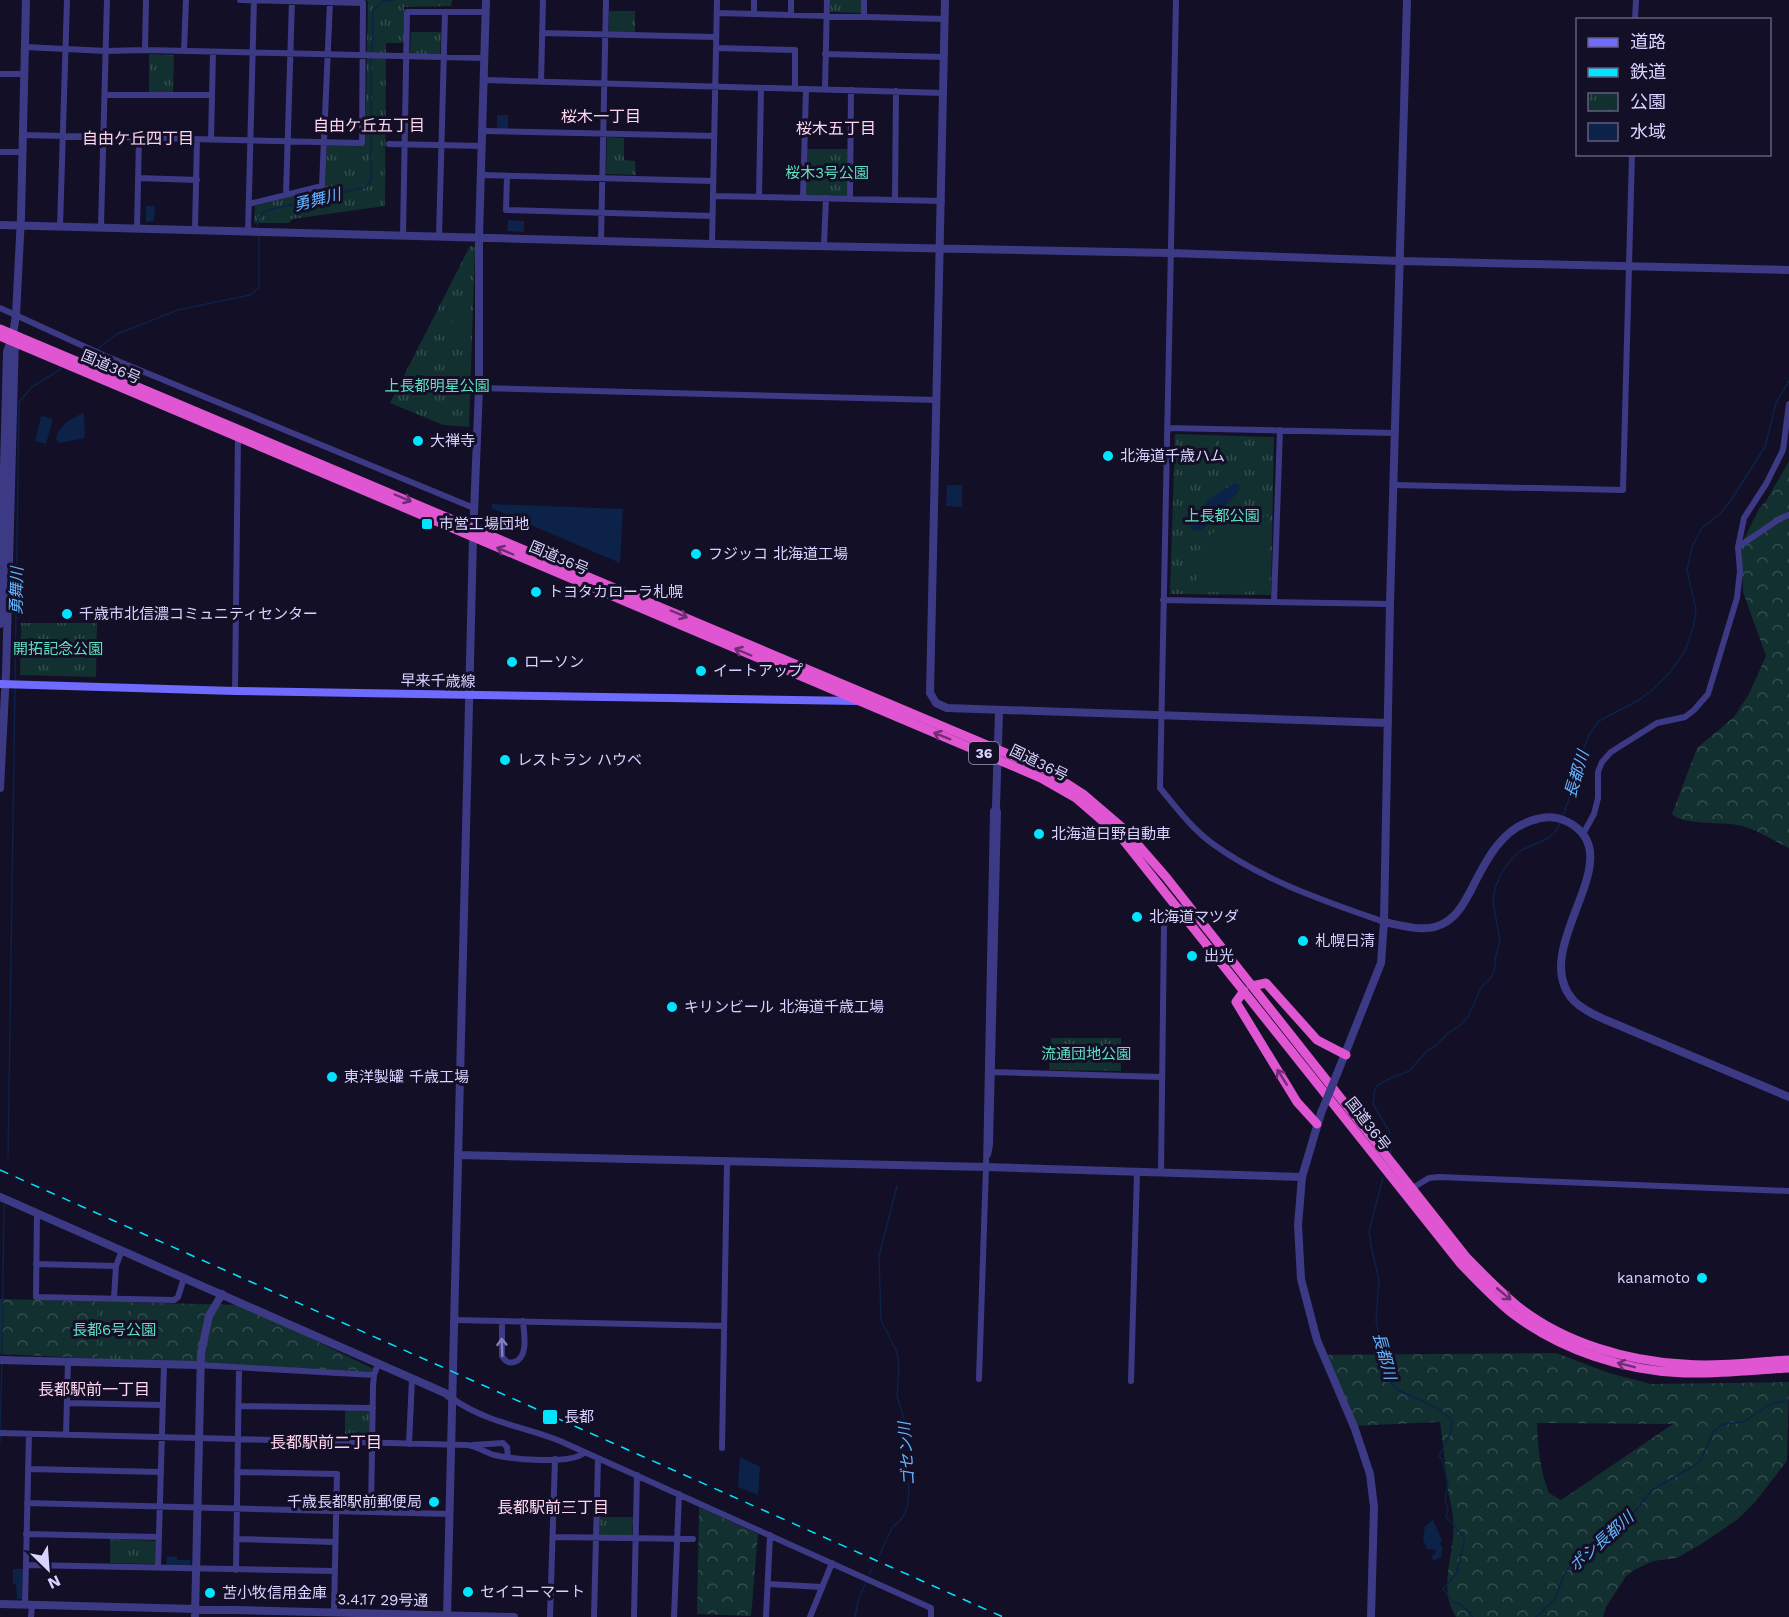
<svg xmlns="http://www.w3.org/2000/svg" width="1789" height="1617" font-family="'Work Sans','Noto Sans JP',sans-serif">
<defs>
<pattern id="forest-crowns" width="20" height="18" patternUnits="userSpaceOnUse" patternTransform="scale(1.5)"><rect width="20" height="18" fill="#12302f"/><path d="M2 6a3 3 0 1 1 6 0M12 15a3 3 0 1 1 6 0" fill="none" stroke="#344d4e"/></pattern>
<pattern id="park-tufts" width="24" height="20" patternUnits="userSpaceOnUse" patternTransform="scale(1.5)"><rect width="24" height="20" fill="#12302f"/><path d="M3 7l-1-3M5 7V3M7 7l1-3M15 17l-1-3M17 17v-4M19 17l1-3" fill="none" stroke="#344d4e"/></pattern>
</defs>
<rect width="100%" height="100%" fill="#130f26"/>
<!-- forest -->
<path fill="url(#forest-crowns)" fill-rule="evenodd" d="M1789 461V848C1774 841 1758 830 1742 826 1725 821 1683 826 1672 814L1697 748 1734 717 1749 694 1766 656 1743 592 1741 545 1760 507 1766 501Z
M0 1299 242 1305 380 1372 0 1354Z
M1556 1353 1609 1373 1651 1384 1789 1382 1787 1461 1755 1502 1738 1519 1703 1543 1677 1558 1653 1561 1634 1570 1626 1576 1606 1607 1603 1617H1456C1436 1584 1457 1553 1453 1518 1452 1507 1449 1497 1447 1486 1445 1465 1443 1443 1440 1422L1352 1426 1320 1355ZM1537 1423 1673 1424 1561 1500 1549 1493C1540 1471 1538 1448 1537 1423Z
M699 1507 758 1534 751 1616 697 1614Z"/>
<!-- park -->
<path fill="url(#park-tufts)" d="M361 0H452L451 6 404 7V43H386L385 206 292 219 289 223H254L255 206 325 188 327 145H365L368 1Z
M830 0H861V13L830 12Z
M609 11H635V33L609 32Z
M411 32H441L440 55 410 54Z
M149 54 174 55 173 93 149 92Z
M607 137 624 138V160L635 161 636 175 606 174Z
M807 149H848V197L806 196Z
M470 246 475 247 469 427 443 425 390 403Z
M1175 434 1274 437 1271 595 1170 594Z
M21 623H97L96 677 20 675Z
M1051 1038H1121V1071L1049 1070Z
M98 1301 131 1302 130 1360 97 1358Z
M345 1410H372L371 1440 345 1439Z
M599 1517H633L632 1536 599 1535Z
M110 1539 156 1541 155 1564 110 1563Z"/>
<!-- pitch -->
<path fill="#12302f" d="M471 296 470 326H453L454 297Z
M1182 437 1216 438V467H1181Z
M1269 516 1268 591 1204 592C1201 586 1197 581 1196 575 1192 552 1207 532 1228 524 1241 519 1255 518 1269 516Z"/>
<!-- water -->
<path fill="#0c2248" d="M497 115H508V130H497Z
M146 206H155L154 221 146 222Z
M508 220 524 221V232L507 231Z
M84 413 85 438 59 443 56 439C58 426 73 417 84 413Z
M41 416 53 419 46 444 35 441Z
M1233 484H1238L1240 488 1237 493 1203 529 1196 531 1192 530 1190 525C1199 505 1214 495 1233 484Z
M947 485H962V507L946 506Z
M492 504 623 509 620 563 491 508Z
M740 1457 760 1467 758 1495 738 1487Z
M1433 1520 1442 1540 1440 1543 1443 1549 1441 1553 1442 1556 1434 1561 1431 1556 1435 1554 1436 1550 1427 1549 1423 1539 1425 1526Z
M167 1556 177 1557V1560H191L190 1567H166Z
M13 1569H23L22 1599H17L16 1584H13Z"/>
<g fill="none" stroke-linecap="round" stroke-linejoin="round">
<!-- stream -->
<path stroke="#0c2248" stroke-width="1.5" d="M372 54 373 10 384 1 394 0
M258 228 257 223 261 214 268 210 366 187 371 180V59
M96 350 117 334 178 310 250 295 259 288V236
M82 357 92 352
M15 680 19 402 32 387 61 369
M1563 815 1572 791 1573 776 1589 735 1599 721 1639 700 1652 690 1667 676 1685 651 1694 624 1696 610 1687 570 1692 547 1701 529 1721 513 1731 500 1765 447 1776 403 1789 381
M1391 1154 1389 1131 1373 1104 1375 1089 1378 1085 1389 1079 1409 1071 1427 1051 1435 1046 1449 1032 1458 1027 1468 1017 1481 988 1492 976 1495 968V959L1500 941 1493 902 1495 888 1502 872 1510 861 1520 851 1548 838 1557 830 1560 823
M8 1158 15 688
M1383 1178 1369 1231 1371 1246 1379 1280 1376 1321 1390 1382 1396 1389 1437 1408 1452 1420 1451 1432 1439 1456 1442 1459 1448 1483 1445 1501 1448 1508 1446 1517 1464 1537V1544L1456 1574 1443 1589 1453 1602 1462 1605 1473 1617
M2 1357 4 1205
M0 1432 2 1364
M0 1442V1436
M879 1556 892 1528 903 1517 907 1508 909 1491 903 1447 906 1433 905 1422 897 1396 899 1367 897 1352 881 1320 879 1256 897 1186
M869 1575 873 1567
M855 1617 859 1597 866 1583
M1536 1617 1555 1599 1565 1572 1590 1546 1629 1518 1652 1490 1700 1462 1713 1432 1723 1424 1744 1422 1772 1403 1789 1401"/>
<!-- minor -->
<path stroke="#3d3a85" stroke-width="6" d="M1176 0 1160 788C1176 807 1192 829 1213 844 1264 881 1325 901 1384 922
M717 13 945 19
M754 13V0
M791 14V0
M864 16V0
M1635 20 1636 0
M542 33 716 37
M25 47 106 51 145 50 484 58
M716 48 795 50V89
M145 50 146 0
M184 51 186 0
M825 54 944 57
M0 74H24
M484 80 944 93
M541 82 543 0
M825 90 827 0
M105 95H212
M482 131 714 136
M23 135 362 143 363 3 240 0
M211 140 213 52
M389 144 482 146
M0 152H22
M481 175 713 181
M507 176 506 210 712 216
M138 178 197 180
M286 195 292 0
M713 196 942 201
M759 197 761 88
M803 198 806 89
M850 199 851 90
M895 200 896 91
M249 204 322 186 330 1
M60 226 67 0
M101 226 107 0
M137 228 139 138
M195 230 197 140
M248 232 254 0
M403 235 407 12H486
M439 236 445 12
M601 241 606 0
M712 244 717 0
M824 245 826 198
M0 308 103 355 474 508
M479 388 937 400
M1167 428 1395 433
M1394 485 1623 490 1632 154
M1738 547 1781 518 1789 515
M1163 600 1390 604
M1274 602 1280 430
M235 691 238 436
M1583 834 1594 814 1598 798V772L1602 762 1611 752 1657 723 1685 717 1694 710 1708 694 1737 598 1740 571 1738 547 1744 518 1766 484 1783 450 1789 404
M991 1072 1162 1077
M988 1155 990 1145 998 812 996 806
M1161 1173 1164 927 1167 918 1180 907
M1411 1189 1429 1178 1439 1177 1789 1191
M37 1213 36 1297 174 1300 178 1297 184 1278
M36 1264 116 1266
M114 1298 116 1266 122 1250
M455 1320 724 1326
M502 1321V1356C505 1361 508 1364 514 1362 529 1358 524 1333 523 1321
M197 1365 374 1375
M979 1379 986 1167 993 811 996 806
M1131 1381 1137 1172
M453 1399C488 1423 522 1426 560 1441L931 1608V1617
M67 1403 162 1405
M239 1406 373 1408
M0 1433 467 1445C477 1446 484 1452 494 1455 513 1459 569 1465 584 1453
M66 1435 68 1362
M409 1444 412 1379
M473 1445 503 1443 507 1447 508 1457
M722 1448 727 1162
M28 1469 161 1472
M237 1472 337 1474 334 1612
M27 1503 450 1514
M371 1512 373 1386 374 1375 378 1364
M26 1534 159 1537
M553 1537 693 1539
M236 1539 335 1542
M26 1565 334 1571
M158 1567 164 1365
M236 1570 239 1369
M768 1584 822 1587
M25 1605 29 1434
M31 1617 32 1605
M550 1617 555 1459
M594 1617 598 1459
M634 1617 637 1475
M674 1617 679 1494
M766 1617 770 1535
M810 1617 832 1563"/>
<!-- tertiary -->
<path stroke="#3d3a85" stroke-width="8" d="M945 0 930 693 936 703 947 708 1388 723
M0 225 712 244 1170 253 1401 261 1789 270
M0 624 7 352 13 334 16 315 21 217 26 0
M0 788 6 673 15 338
M996 806 999 711
M1384 922C1404 926 1428 934 1446 922 1458 915 1465 901 1471 890 1486 860 1502 827 1537 819 1547 816 1558 817 1568 822 1635 857 1525 949 1574 1001 1583 1010 1595 1015 1606 1020L1789 1097
M1337 1074 1381 963 1384 922 1390 604 1407 0
M1321 1113 1302 1177 1298 1225 1301 1279 1317 1340 1355 1429 1370 1474 1374 1507 1371 1617
M458 1155 986 1167 1302 1177
M0 1197 445 1393 453 1399
M0 1360 196 1365
M0 1604 514 1617
M195 1617 201 1353 209 1316 222 1294
M447 1617 473 538 479 388V237L486 0"/>
<!-- secondary -->
<path stroke="#6f6bff" stroke-width="8" d="M0 684 235 691 857 701"/>
<!-- trunk -->
<path stroke="#e055d1" stroke-width="9" d="M0 329 1044 769 1083 794 1125 830 1166 877 1467 1258C1484 1275 1501 1293 1520 1308 1566 1343 1627 1361 1683 1364 1718 1367 1754 1362 1789 1360
M0 336 1041 778 1076 798 1120 836 1460 1263C1477 1281 1493 1298 1513 1314 1561 1350 1624 1371 1684 1373 1718 1374 1754 1370 1789 1368
M1252 986 1266 983 1317 1040 1346 1055
M1244 991 1236 1002 1297 1102 1317 1124"/>
<!-- rail -->
<path stroke="#00e5ff" stroke-width="1.5" stroke-dasharray="9 8" stroke-linecap="butt" d="M0 1170 1003 1617"/>
<!-- tertiary-bridge -->
<path stroke="#3d3a85" stroke-width="8" d="M1321 1113 1337 1074"/>
</g>
<!-- one-way arrows -->
<defs><path id="oneway-shaft" d="M-6 0H5M1.5-3L5.5 0L1.5 3" fill="none" stroke-width="1.6" stroke-linecap="round" stroke-linejoin="round" transform="scale(1.5)"/></defs>
<g stroke="#6f2e73">
<use href="#oneway-shaft" transform="translate(403 498) rotate(23)"/>
<use href="#oneway-shaft" transform="translate(505 551) rotate(-157)"/>
<use href="#oneway-shaft" transform="translate(679 614) rotate(23)"/>
<use href="#oneway-shaft" transform="translate(743 652) rotate(-157)"/>
<use href="#oneway-shaft" transform="translate(942 736) rotate(-158)"/>
<use href="#oneway-shaft" transform="translate(1282 1077) rotate(-122)"/>
<use href="#oneway-shaft" transform="translate(1504 1294) rotate(40)"/>
<use href="#oneway-shaft" transform="translate(1626 1365) rotate(-166)"/>
</g>
<use stroke="#837fbc" href="#oneway-shaft" transform="translate(502 1347) rotate(-92)"/>
<!-- markers -->
<g fill="#00e5ff" stroke="#130f26" stroke-width="2">
<circle cx="418" cy="441" r="6"/>
<circle cx="1108" cy="456" r="6"/>
<rect x="421" y="518" width="12" height="12" rx="3"/>
<circle cx="696" cy="554" r="6"/>
<circle cx="536" cy="592" r="6"/>
<circle cx="67" cy="614" r="6"/>
<circle cx="512" cy="662" r="6"/>
<circle cx="701" cy="671" r="6"/>
<circle cx="505" cy="760" r="6"/>
<circle cx="1039" cy="834" r="6"/>
<circle cx="1137" cy="917" r="6"/>
<circle cx="1303" cy="941" r="6"/>
<circle cx="1192" cy="956" r="6"/>
<circle cx="672" cy="1007" r="6"/>
<circle cx="332" cy="1077" r="6"/>
<circle cx="1702" cy="1278" r="6"/>
<rect x="542" y="1409" width="16" height="16" rx="3"/>
<circle cx="434" cy="1502" r="6"/>
<circle cx="468" cy="1592" r="6"/>
<circle cx="210" cy="1593" r="6"/>
</g>
<g text-anchor="middle" stroke-width="6" stroke-linejoin="round" paint-order="stroke">
<!-- shield labels -->
<rect fill="#130f26" stroke="#9e99be" stroke-width="1.5" x="969" y="742" width="30" height="22" rx="4.5"/>
<g font-size="14" font-weight="bold" fill="#d9d4ff">
<text x="984" y="758">36</text>
</g>
<!-- park labels -->
<g font-size="15" fill="#5fe0c0" stroke="#130f26">
<text x="827" y="178">桜木3号公園</text>
<text x="437" y="391">上長都明星公園</text>
<text x="1222" y="521">上長都公園</text>
<text x="58" y="654">開拓記念公園</text>
<text x="1086" y="1059">流通団地公園</text>
<text x="114" y="1335">長都6号公園</text>
</g>
<!-- street labels -->
<g font-size="15" fill="#d9d4ff" stroke="#130f26">
<text transform="translate(111 367) rotate(23)" y="5">国道36号</text>
<text transform="translate(559 558) rotate(23)" y="5">国道36号</text>
<text transform="translate(438 681) rotate(1)" y="5">早来千歳線</text>
<text transform="translate(1039 763) rotate(26)" y="5">国道36号</text>
<text transform="translate(1368 1124) rotate(52)" y="5">国道36号</text>
<text transform="translate(383 1600) rotate(1)" y="5">3.4.17 29号通</text>
</g>
<!-- poi labels -->
<g font-size="15" fill="#d9d4ff" stroke="#130f26" text-anchor="start">
<text x="430" y="446">大禅寺</text>
<text x="1120" y="461">北海道千歳ハム</text>
<text x="439" y="529">市営工場団地</text>
<text x="708" y="559">フジッコ 北海道工場</text>
<text x="548" y="597">トヨタカローラ札幌</text>
<text x="79" y="619">千歳市北信濃コミュニティセンター</text>
<text x="524" y="667">ローソン</text>
<text x="713" y="676">イートアップ</text>
<text x="517" y="765">レストラン ハウベ</text>
<text x="1051" y="839">北海道日野自動車</text>
<text x="1149" y="922">北海道マツダ</text>
<text x="1315" y="946">札幌日清</text>
<text x="1204" y="961">出光</text>
<text x="684" y="1012">キリンビール 北海道千歳工場</text>
<text x="344" y="1082">東洋製罐 千歳工場</text>
<text x="1690" y="1283" text-anchor="end">kanamoto</text>
<text x="564" y="1422">長都</text>
<text x="422" y="1507" text-anchor="end">千歳長都駅前郵便局</text>
<text x="480" y="1597">セイコーマート</text>
<text x="222" y="1598">苫小牧信用金庫</text>
</g>
<!-- neighbourhood labels -->
<g font-size="16" fill="#ffd6f0" stroke="#130f26">
<text x="601" y="122">桜木一丁目</text>
<text x="369" y="131">自由ケ丘五丁目</text>
<text x="836" y="134">桜木五丁目</text>
<text x="138" y="144">自由ケ丘四丁目</text>
<text x="94" y="1395">長都駅前一丁目</text>
<text x="326" y="1448">長都駅前二丁目</text>
<text x="553" y="1513">長都駅前三丁目</text>
</g>
<!-- water labels -->
<g font-size="16" font-style="italic" fill="#62b6ff" stroke="#130f26">
<text transform="translate(317 199) rotate(-14)" y="6">勇舞川</text>
<text transform="translate(16 591) rotate(-89)" y="6">勇舞川</text>
<text transform="translate(1576 774) rotate(-73)" y="6">長都川</text>
<text transform="translate(1385 1356) rotate(75)" y="6">長都川</text>
<text transform="translate(906 1454) rotate(-94)" y="6">ゴセン川</text>
<text transform="translate(1601 1541) rotate(-42)" y="6">ポシ長都川</text>
</g>
</g>
<!-- legend -->
<rect x="1576" y="18" width="195" height="138" fill="#130f26" stroke="#625e7d" stroke-width="1.5"/>
<rect x="1588" y="38" width="30" height="9" fill="#6f6bff" stroke="#625e7d" stroke-width="1.5"/>
<text x="1630" y="48" font-size="18" fill="#d9d4ff">道路</text>
<rect x="1588" y="68" width="30" height="9" fill="#00e5ff" stroke="#625e7d" stroke-width="1.5"/>
<text x="1630" y="78" font-size="18" fill="#d9d4ff">鉄道</text>
<rect x="1588" y="93" width="30" height="18" fill="url(#park-tufts)" stroke="#625e7d" stroke-width="1.5"/>
<text x="1630" y="108" font-size="18" fill="#d9d4ff">公園</text>
<rect x="1588" y="123" width="30" height="18" fill="#0c2248" stroke="#625e7d" stroke-width="1.5"/>
<text x="1630" y="138" font-size="18" fill="#d9d4ff">水域</text>
<!-- north arrow -->
<g transform="translate(48 1569) rotate(155)" stroke="#130f26" stroke-width="4.5" paint-order="stroke">
<path d="M0-4.5L10 22L0 15L-10 22Z" fill="#d9d4ff"/>
<text y="-9" font-size="16" font-weight="bold" text-anchor="middle" fill="#d9d4ff">N</text>
</g>
</svg>
